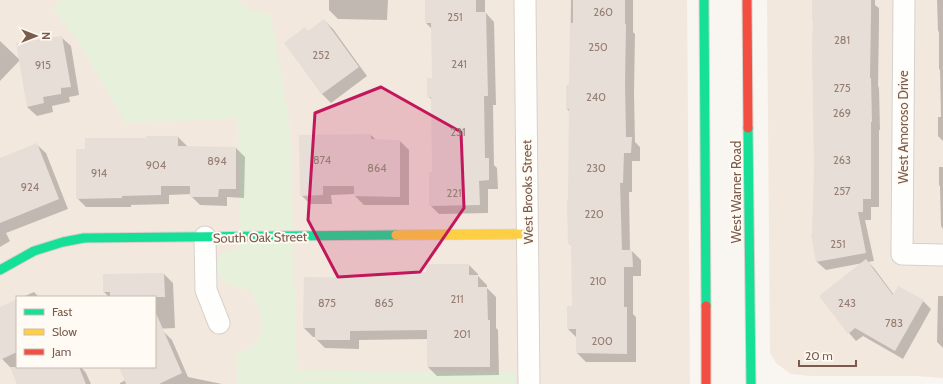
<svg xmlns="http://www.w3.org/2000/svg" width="943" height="384" font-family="Cabin,sans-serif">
<rect width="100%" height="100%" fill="#f9f5f0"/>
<!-- residential -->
<path fill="#f2e8de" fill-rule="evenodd" d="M0 0H687L690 384H0ZM17 297H155V367H17Z
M767 0H943V378L917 376H811L791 374 776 363 770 353Z"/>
<!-- green -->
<path fill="#e7f0db" d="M60 0H239C245 11 259 12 270 13L290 123 297 370 515 372V384H238L236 355 253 346 262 333V319L258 304 250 291 230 285 220 278 217 269 218 260 222 254 228 250 240 249 238 118 126 123 76 38 53 9Z"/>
<!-- shadow -->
<path fill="#0003" d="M329 0H388L387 20 338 19 329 10Z
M426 0H485V12L494 22 496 105H493L494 165 497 168 498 189H488V213L439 214 430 205 433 173 432 100 428 96 433 79 432 29 426 23Z
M571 0H633V32L635 34 634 94 635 142 640 147V161H632V192H629L630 251H632L641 260V276H633V314L636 317V362H586L577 353V338L568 329 573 307 572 246 569 243 570 112 567 109 570 86Z
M813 0H875V5L879 8V24L878 86 879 88 880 130H879V207H871V220H865L874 261 868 262 874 268 894 295 923 301 931 309 903 359 863 336 856 341 849 333 863 263 826 270 817 262 812 235 813 234 815 170 814 20Z
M937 0H943V141L938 136V117H941L940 70 939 69V32L938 31Z
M324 20 333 29 367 76 331 103 322 94 285 43 308 32Z
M61 37 71 46 79 95 69 97 70 102 52 106 53 112 37 116 27 107Z
M0 41 20 60 0 81Z
M371 135 377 141H400L409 150V205H364L355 196V194L331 195 332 204H310L301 195 300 136Z
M178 137 187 146V147L236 148 245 157 244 198 227 197V206L200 205 191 196V194L169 195V204L131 205V207H86L77 198 86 150 147 139Z
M36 144 46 153 68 209 6 233 10 241 0 247V159Z
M939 167H943V229L941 226 940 186 939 185Z
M469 265 478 274V276L487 285V288L496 297V328L498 330 499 375 437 376 428 367V339L359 340V349L325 348 316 339V337H313L304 328 362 279 427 273Z
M164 274 173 283 175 328 155 329V297H109L104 292Z
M34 292 39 297H23Z
M938 296H943V348L937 342Z
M17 300V367H81L86 373 91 384H18L11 368 2 359 0 354V308Z
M163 331 172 340 188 377 222 384H120V383L126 380 120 367H155V335Z"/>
<!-- building -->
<path fill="#e6ded7" d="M425 0H476V12H486L488 96H484L485 158H489V180L479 181 480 205 429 206V172H432L431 97H427V78H432L431 23H425Z
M573 0H625V24H626L625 84 626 137H632L631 153H624L623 183H620L622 250H632L633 267H624V307H627V354L576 353V329H567V306H572L571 244H568L567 200H568L569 109H566V85H569L570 23H573Z
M812 0H871V15L870 78H871L872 122H871V199H863V212H858L866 253 816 262 811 234H812L814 170 812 49 813 20H812Z
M324 19 359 67 322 94 284 43 305 27 308 31Z
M62 36 71 87 61 88V94L43 97 44 103 27 107 16 43Z
M371 134V139L400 140V197L354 196V186H323V195L300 196 299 135Z
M146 136H178V146L236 147V189H219L218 197H190V186H161V195L122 196V198L76 199V149H85V138H146Z
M37 143 59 199 0 223V158Z
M866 259 893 295 898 286 924 300 895 351 855 328 848 334 819 296Z
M426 264H469V275H478V287H487L488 320H490V367H427V330L350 331V340H315V328H303L304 277 361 278V275H395V273L426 272Z
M164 273 165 297H110V292H103V274Z
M17 299V352L0 360V307Z
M155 311 182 373 159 384H126L119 367H155Z
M10 367H79L86 384H17Z"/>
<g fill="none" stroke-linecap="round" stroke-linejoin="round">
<defs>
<path id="street" d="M525 0 529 384
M904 0 902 254 943 255
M205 237 206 290 219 323"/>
<path id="fast" d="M704 0 706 306
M748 128 751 384
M0 270 34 251 63 242 84 238 396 235"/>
<path id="slow" d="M396 235 527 234"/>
<path id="jam" d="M747 0 748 128
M706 306V384"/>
</defs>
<!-- street casing -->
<use href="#street" stroke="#d7d1cb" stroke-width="23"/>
<!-- fast casing -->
<use href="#fast" stroke="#d9d2cb" stroke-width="11"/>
<!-- slow casing -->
<use href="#slow" stroke="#d9d2cb" stroke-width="11"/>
<!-- jam casing -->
<use href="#jam" stroke="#d9d2cb" stroke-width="11"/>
<!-- street -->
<use href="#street" stroke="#fefefd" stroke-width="21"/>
<!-- fast -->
<use href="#fast" stroke="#16e098" stroke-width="9"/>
<!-- slow -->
<use href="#slow" stroke="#ffcf43" stroke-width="9"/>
<!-- jam -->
<use href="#jam" stroke="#f24e42" stroke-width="9"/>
</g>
<!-- marked area -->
<path fill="#c2185b" fill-opacity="0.2" stroke="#c2185b" stroke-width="3" stroke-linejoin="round" d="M381 87 461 132 464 208 420 272 338 277 308 220 315 113Z"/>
<g text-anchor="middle" stroke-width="4" stroke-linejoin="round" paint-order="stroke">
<!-- number labels -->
<g font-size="11" fill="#977e72">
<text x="603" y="16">260</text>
<text x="455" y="21">251</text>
<text x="842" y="44">281</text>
<text x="598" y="51">250</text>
<text x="321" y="59">252</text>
<text x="459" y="68">241</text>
<text x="43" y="69">915</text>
<text x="842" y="92">275</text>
<text x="596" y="101">240</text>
<text x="842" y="117">269</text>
<text x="458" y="136">231</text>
<text x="322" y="164">874</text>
<text x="842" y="164">263</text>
<text x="217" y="165">894</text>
<text x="156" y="169">904</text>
<text x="377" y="172">864</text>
<text x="596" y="172">230</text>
<text x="99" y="177">914</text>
<text x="30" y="191">924</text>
<text x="842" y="195">257</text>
<text x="454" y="197">221</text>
<text x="594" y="218">220</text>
<text x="838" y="248">251</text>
<text x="598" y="285">210</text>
<text x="457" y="303">211</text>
<text x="327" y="307">875</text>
<text x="384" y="307">865</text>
<text x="847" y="307">243</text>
<text x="894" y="327">783</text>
<text x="462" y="338">201</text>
<text x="602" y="345">200</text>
</g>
<!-- street labels -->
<g font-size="13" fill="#7a5c4d" stroke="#fffaf3">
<text transform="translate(903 127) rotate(-90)" y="5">West Amoroso Drive</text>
<text transform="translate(527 192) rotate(-91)" y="5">West Brooks Street</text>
<text transform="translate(736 192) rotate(-90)" y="5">West Warner Road</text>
<text transform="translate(260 237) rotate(-1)" y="5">South Oak Street</text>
</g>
</g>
<!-- legend -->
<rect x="16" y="296" width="140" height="72" fill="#fffaf3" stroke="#cabbb1"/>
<rect x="24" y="309" width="20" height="6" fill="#16e098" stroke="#cabbb1"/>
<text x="52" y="316" font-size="12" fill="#7a5c4d">Fast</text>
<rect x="24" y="329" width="20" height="6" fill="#ffcf43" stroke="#cabbb1"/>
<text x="52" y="336" font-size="12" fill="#7a5c4d">Slow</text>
<rect x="24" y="349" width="20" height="6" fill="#f24e42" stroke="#cabbb1"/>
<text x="52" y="356" font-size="12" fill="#7a5c4d">Jam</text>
<!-- north arrow -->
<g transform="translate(36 36) rotate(90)" stroke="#fffaf3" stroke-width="3" paint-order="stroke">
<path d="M0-3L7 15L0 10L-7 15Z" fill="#7a5c4d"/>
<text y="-6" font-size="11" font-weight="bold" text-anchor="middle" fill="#7a5c4d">N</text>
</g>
<!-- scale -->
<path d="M799 360v6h57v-6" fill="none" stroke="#7a5c4d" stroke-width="2"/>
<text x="805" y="360" font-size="12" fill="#7a5c4d" stroke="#fffaf3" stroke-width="3" paint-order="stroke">20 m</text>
</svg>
